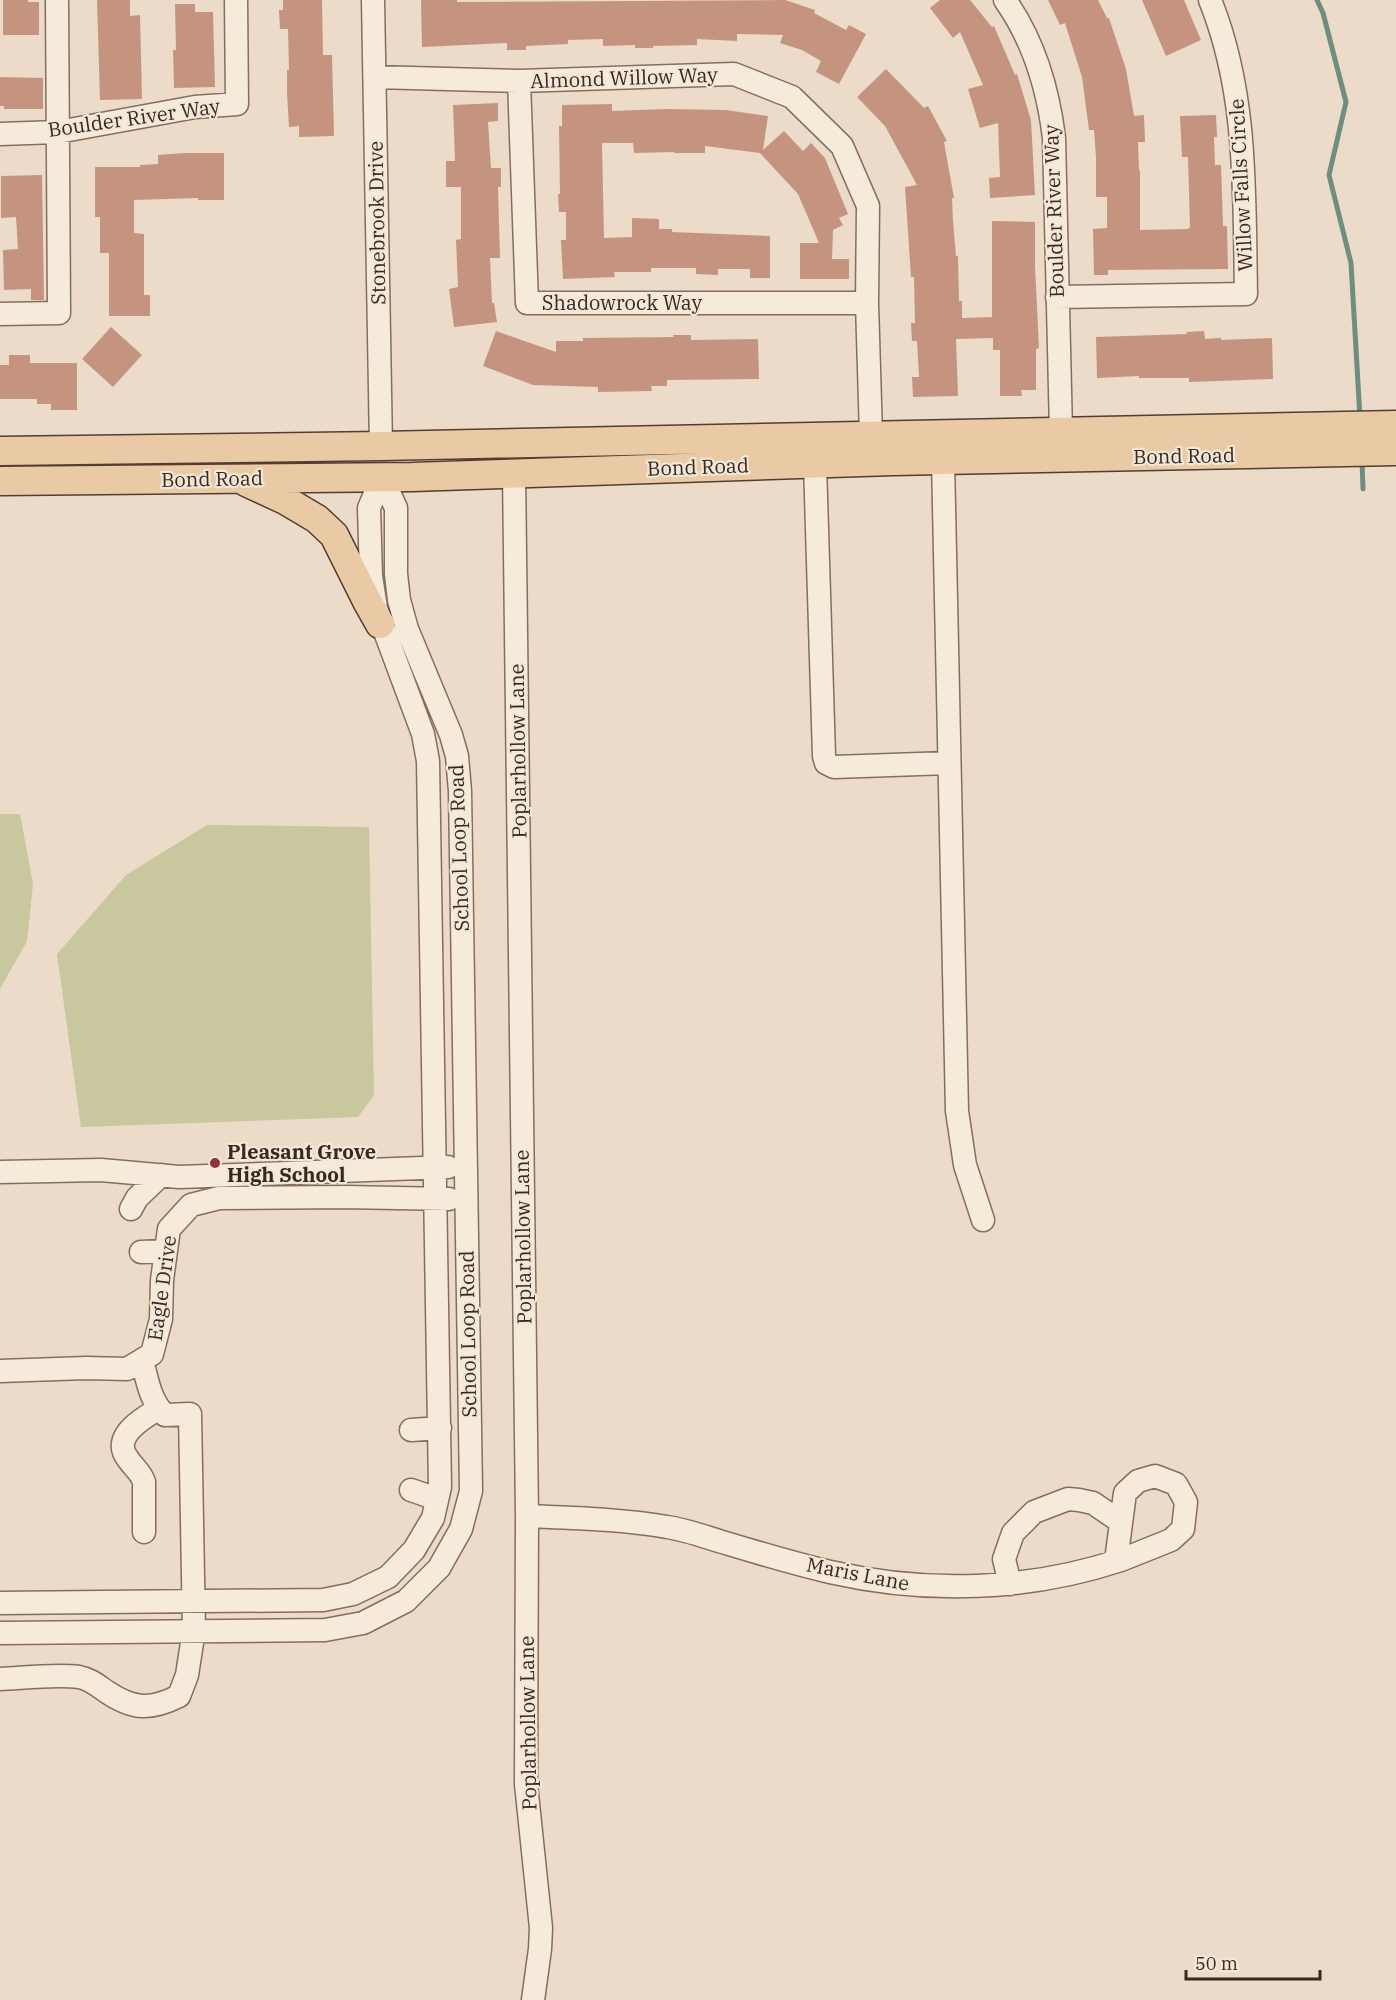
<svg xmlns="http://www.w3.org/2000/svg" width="1396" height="2000" font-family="'IBM Plex Serif',serif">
<rect width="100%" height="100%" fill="#ebdbc8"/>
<!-- green -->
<path fill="#c8c79d" d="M0 814H20L33 884 27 941 0 989Z
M207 825 369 827 374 1095 358 1117 81 1127 57 954 126 875Z"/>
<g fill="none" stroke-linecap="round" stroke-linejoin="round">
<!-- stream -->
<path stroke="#708d81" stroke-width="5" d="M1317 0 1323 13 1346 102 1329 175 1351 263 1360 418
M1362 461 1363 489"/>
</g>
<!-- building -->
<path fill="#c59481" d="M3 0H28V2H39V35H3Z
M97 0H130V16L140 15 142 99 100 100Z
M283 0H322L323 55H332L334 136 299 137V126L289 127 287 93V70H289L288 29H280L279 10H283Z
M421 0H457V2L785 0 815 10 814 13 846 30 849 25 866 34 839 84 816 72 821 61 802 50 780 43 783 35 737 34V41L697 39V45L653 46V48H635V45L603 46V39L568 40V44L526 46V50H507V43L422 47Z
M940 0H970L992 27 994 26 1015 75 1017 74 1031 120 1035 195 990 198 989 178 1000 177 998 123 980 128 968 89 983 85 960 32 953 38 930 8Z
M1048 0H1098L1107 18H1109L1126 69 1134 116 1144 115 1145 142H1138L1139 170H1140V230L1188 229 1190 227 1188 157H1182L1180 116 1216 115 1217 137H1214L1215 165H1221L1223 226H1227L1228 269 1108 270V275H1094L1093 229 1107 228V197H1096V157L1094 130H1089L1082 77 1065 23 1060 25Z
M1142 0H1184L1201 40 1166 56Z
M175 4H195V12H213L215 87 174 88 173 50H176Z
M886 69 924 108 928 106 947 141 944 142 954 198H952L953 221 956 256H958L959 301H962V318L992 317V221L1035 222V266L1039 348 1036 349V390H1021L1022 396H1000V350H993V338L956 339 958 396 913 397 912 377H919L917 341H912L911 323H915L914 277H911L905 187 917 185 885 126 857 97Z
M0 77 43 78V109H4V106H0Z
M498 103V121L488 122 491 168H501V187H498L500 258H490L492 303H494L497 322 454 327 449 289 458 287 456 240 461 239V187H446V161H455L453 105Z
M612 104V111L667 109 726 110 768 116 763 150 784 131 803 151 811 143 825 158 848 214 839 218 843 225 833 230 832 259H849V279H800V243H819L798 194 760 153 705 146V153H674V152L634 153 633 143H602L604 238 632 237V218L659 219V229H672V232L770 236V278H750V269H718V275L696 274V268H651V272H614L615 277 563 279 561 240H566V212H559L558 194H560L559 126H562V105Z
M185 153H224V200H198V198L134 200V233L144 234V295H150V316H109V253H100V217H95V167H140V165L158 164V155Z
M42 175 44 300H31V289L4 290 3 250 18 249 16 217 1 218V176Z
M111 327 142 355 113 387 82 359Z
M496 331 556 352V341H583V338L674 337 673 335H691V340L758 339 759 379 667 380V386H651L652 391 598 392V387L533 385 483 366Z
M1204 331 1205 339 1221 338V340L1272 338 1273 379 1189 382V378H1139V376L1097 378 1096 337 1187 334 1186 332Z
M9 355H30V363H77V410H51V404H37V399H0V365H9Z"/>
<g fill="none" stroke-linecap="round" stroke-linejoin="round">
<defs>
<path id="minor" d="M373 0 381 446
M1005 0C1034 41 1048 88 1054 138L1061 432
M375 77 519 81 734 74 792 97 842 146 868 206 867 303 871 436
M519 81 527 303H867
M0 134 58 132 195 107 237 104 236 0
M1057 297 1246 294C1244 194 1248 94 1210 0
M0 314 59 313 57 0
M943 460 957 1111 965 1165 983 1220
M815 464 824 756 826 763 834 767 948 763
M514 472 527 1516 526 1784 541 1928 540 1949 533 2000
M0 1172 101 1170 179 1177 448 1167
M131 1209 137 1198 161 1175
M141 1252 166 1251
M0 1371 86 1368 127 1369 152 1354 161 1319 162 1280 169 1229 191 1205 219 1198 345 1197 449 1199
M411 1430 440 1428
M411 1490 437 1499
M527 1516C574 1518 621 1519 667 1527 688 1530 708 1538 729 1544 762 1554 796 1564 830 1572 927 1594 1027 1591 1121 1560L1171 1540 1183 1529 1186 1502 1176 1484 1155 1476 1138 1481 1125 1493 1116 1561
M144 1532V1482C141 1472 134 1468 128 1459 110 1437 143 1418 158 1409
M1010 1584 1004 1559 1013 1533 1034 1512 1068 1499 1079 1500 1093 1503 1121 1522
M0 1603 323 1600 353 1594 388 1577 414 1550 433 1518 440 1487 428 761 423 734 376 608 371 576 369 508 382 477
M0 1633 325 1630 363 1623 406 1601 439 1568 461 1529 471 1491 460 791 457 756 451 735 407 629 399 600 396 574V508L382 477
M0 1679C23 1678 56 1674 79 1677 90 1679 97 1685 107 1692 134 1710 151 1710 179 1696L187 1675 194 1630 190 1414 165 1415C150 1401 147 1379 142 1360"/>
<path id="major" d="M0 451 381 446 1396 425
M0 481 412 477 893 461 1396 451
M246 482 285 500 317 519 334 535 367 601 380 624"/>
</defs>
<!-- minor casing -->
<use href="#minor" stroke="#856e5f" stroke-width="25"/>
<!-- major casing -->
<use href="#major" stroke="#533d32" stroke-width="31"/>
<!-- minor -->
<use href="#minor" stroke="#f6eadb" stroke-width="22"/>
<!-- major -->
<use href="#major" stroke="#eacaa4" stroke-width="28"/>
</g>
<!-- markers -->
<circle fill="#8f3441" stroke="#f3e7d7" stroke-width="2" cx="215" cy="1163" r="6"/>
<g text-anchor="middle" stroke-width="4.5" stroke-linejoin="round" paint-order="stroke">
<!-- street labels -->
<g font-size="20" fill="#372821" stroke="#f3e7d7">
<text transform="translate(624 78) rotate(-2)" y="7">Almond Willow Way</text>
<text transform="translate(134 118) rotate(-8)" y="7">Boulder River Way</text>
<text transform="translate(1241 185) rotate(-93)" y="7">Willow Falls Circle</text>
<text transform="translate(1054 211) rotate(-92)" y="7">Boulder River Way</text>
<text transform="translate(377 223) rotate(-91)" y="7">Stonebrook Drive</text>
<text x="622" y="310">Shadowrock Way</text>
<text transform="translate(1184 456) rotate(-1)" y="7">Bond Road</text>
<text transform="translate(698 467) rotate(-2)" y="7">Bond Road</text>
<text transform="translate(212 479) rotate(-1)" y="7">Bond Road</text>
<text transform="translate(518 751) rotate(-91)" y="7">Poplarhollow Lane</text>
<text transform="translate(459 848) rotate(-92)" y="7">School Loop Road</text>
<text transform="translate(523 1237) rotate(-91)" y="7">Poplarhollow Lane</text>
<text transform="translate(162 1288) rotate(-82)" y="7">Eagle Drive</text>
<text transform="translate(468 1334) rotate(-91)" y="7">School Loop Road</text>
<text transform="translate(858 1574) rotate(11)" y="7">Maris Lane</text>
<text transform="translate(528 1723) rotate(-91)" y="7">Poplarhollow Lane</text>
</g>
<!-- poi labels -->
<g font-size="20" font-weight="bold" fill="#372821" stroke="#f3e7d7" text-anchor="start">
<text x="227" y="1159">Pleasant Grove<tspan x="227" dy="23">High School</tspan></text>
</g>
</g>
<!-- scale -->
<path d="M1186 1970v9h134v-9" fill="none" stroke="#372821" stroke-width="3"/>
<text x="1195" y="1970" font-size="18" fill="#372821" stroke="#f3e7d7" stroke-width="4.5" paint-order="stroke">50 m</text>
</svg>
